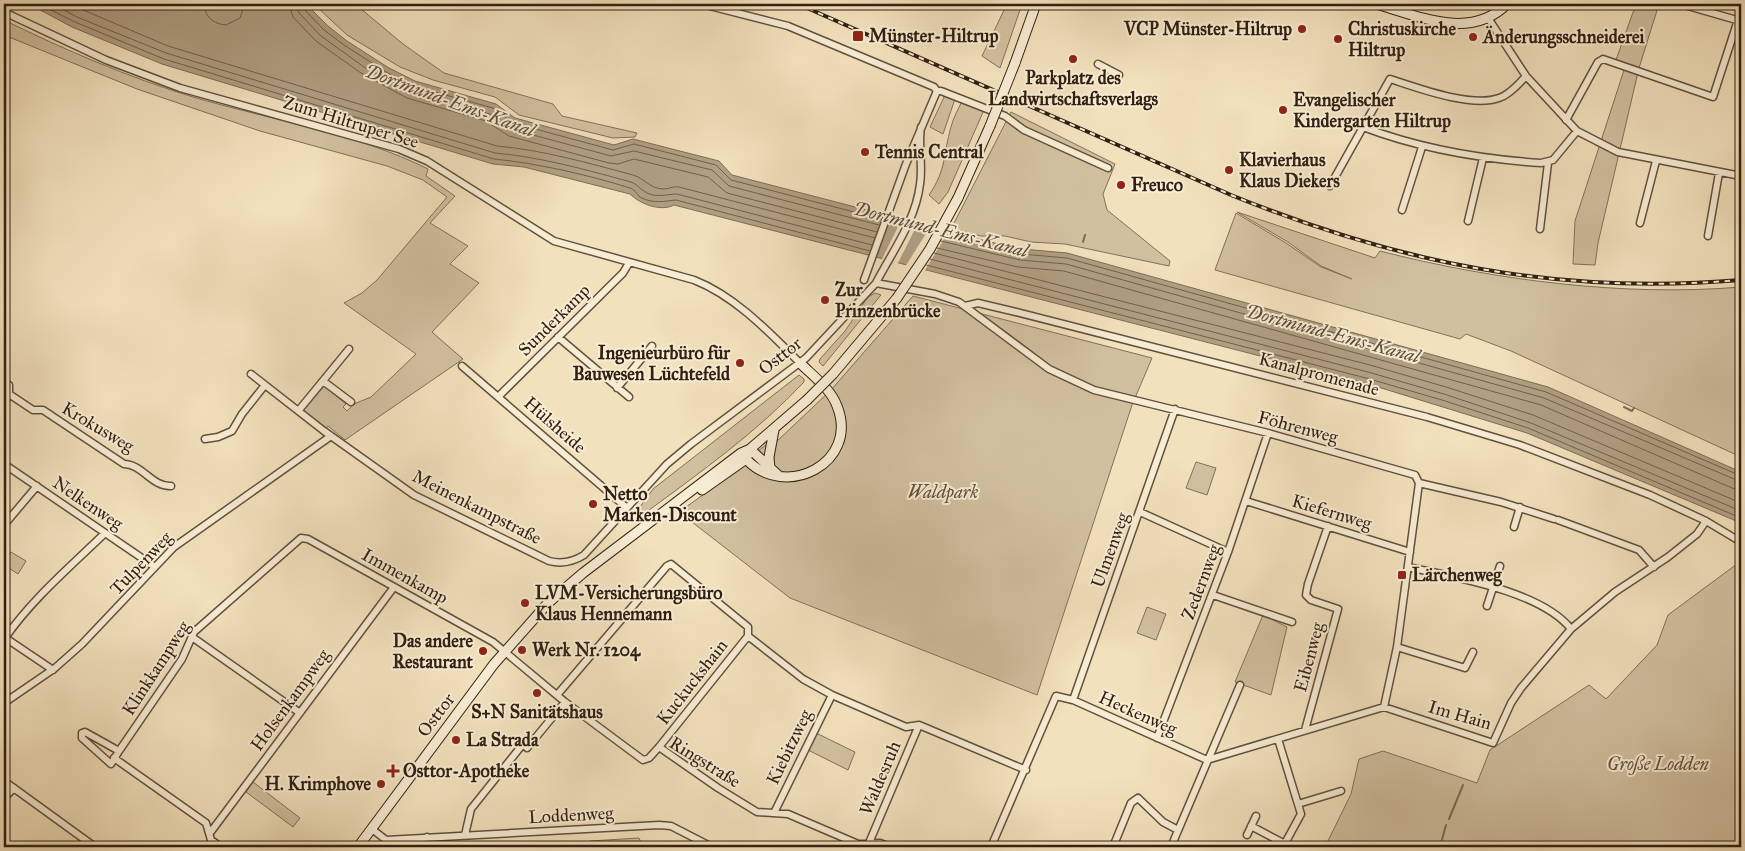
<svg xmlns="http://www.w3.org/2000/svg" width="1745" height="851" font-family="'IM FELL Great Primer',serif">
<rect width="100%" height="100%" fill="#f2e1bd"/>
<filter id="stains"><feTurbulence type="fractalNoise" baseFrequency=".004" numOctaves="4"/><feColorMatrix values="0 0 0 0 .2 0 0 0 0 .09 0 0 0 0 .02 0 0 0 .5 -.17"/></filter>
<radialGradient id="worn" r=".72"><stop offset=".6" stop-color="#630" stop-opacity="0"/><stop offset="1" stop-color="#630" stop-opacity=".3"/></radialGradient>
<!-- green -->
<path fill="#d1c0a0" stroke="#817058" d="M314 4H355L403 44 444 73 553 104 562 116 637 133 635 137 613 138 519 115 495 97 433 80 400 67 347 35Z
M1007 4H1022L1000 68 982 56Z
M1636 4H1659L1639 68 1598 243 1595 265 1573 264 1575 221 1626 64 1616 60Z
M4 20C65 50 128 77 193 97 271 120 356 133 428 169L426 176 455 196 430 223 468 246 450 264 479 283 432 332 463 359 345 440 328 426 324 431 301 413 324 386 346 404 343 407 347 411 354 404 371 397 416 354 344 303 362 293 377 280 447 197 423 180 387 166 260 131 137 89 4 35Z
M945 95 955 99 943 134 930 127Z
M962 101 984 110 948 192 939 204 929 195C947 169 943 154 951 127 953 118 958 110 962 101Z
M1011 112 1115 164 1103 194 1107 210 1170 261 1169 266 1065 244 1031 242 1005 236H981L951 229Z
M1237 212 1375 258 1380 251C1493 280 1625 297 1741 287V457L1511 351 1466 334 1460 339 1215 270 1236 213 1286 243 1321 267 1352 279 1321 266 1288 242Z
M875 293 881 295 823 366 819 362 820 359 845 331 868 297Z
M913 296 1152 358 1132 405 1037 695 790 598 679 512 760 454 758 451 767 444H774L831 390Z
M799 375 804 379V382C757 432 701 472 645 513L638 514 637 511 653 489Z
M1196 462 1216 468 1207 495 1186 488Z
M11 552 26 561 18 574 4 565V555L7 557Z
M1741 561V847H1325L1351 794 1359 759 1383 751 1477 783 1490 750 1589 685 1606 699 1657 645 1668 615Z
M1147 607 1166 614 1156 640 1137 633Z
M1263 615 1287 627 1271 695 1235 682Z
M816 733 855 752 848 770 808 750Z
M253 782 300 818 293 827 246 792Z
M639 838 643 847H591L590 841Z"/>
<!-- water -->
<path fill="#b09f83" stroke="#7d6c55" d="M29 4H214L226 6 229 4H306L328 26 347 41 389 68 415 81 496 104 515 118 614 145 633 139 719 161 732 175 990 242 1022 249 1067 253 1548 387 1741 472V523L1527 433 1365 383 674 205C661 212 640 204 630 194L524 167 493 164 162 64 72 27Z"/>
<!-- pier -->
<path fill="#f2e1bd" d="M903 217 919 221 897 265 881 261Z
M932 224 950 229 924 272 905 267Z"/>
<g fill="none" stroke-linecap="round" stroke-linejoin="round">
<!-- shore -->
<path stroke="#70604a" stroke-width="1" d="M39 4 75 22 164 59 494 159C536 163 589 175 630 188 636 190 637 196 642 198 654 204 665 201 676 200L870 251
M53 4 77 17 166 53 495 153C541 157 587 170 631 182 637 184 639 188 644 191 654 199 667 194 677 194L872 245
M69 4 168 46 497 146C543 150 588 163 633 175 644 178 650 189 664 189 669 189 673 186 679 187L875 238
M204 4C205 17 213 24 226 25L240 18 245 4
M289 4 293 17 316 41 361 73 407 98 486 121 509 136 609 163 618 164 634 159 708 177 727 193 877 232
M296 4 299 13 321 36 364 67 411 92 490 114 511 129 611 156 634 151 712 170 729 186 879 225
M303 4 304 9 324 30 344 45 386 72 413 86 493 108 513 123 613 150 634 144 716 165 731 180 881 219
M944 235 1021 254 1067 258 1546 392 1741 476
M941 241 1020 260 1066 264 1544 398 1741 482
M937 248 1018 267 1064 271 1541 405 1732 488 1741 490
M934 253 1370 365 1446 387 1533 415 1741 503
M930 259 1368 372 1444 394 1531 423 1741 511
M926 265 1366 378 1442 400 1528 428 1741 518"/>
<!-- stream -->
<path stroke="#7d6c55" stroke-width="2" d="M1083 242 1085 235
M1624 407 1632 411 1634 408
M1449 819 1463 785
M1440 847 1446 825"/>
<defs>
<path id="street" d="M702 4 788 26 934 87 937 91
M1681 4 1740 21
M4 12 106 60 180 88 399 149 427 161 554 241 694 280C735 296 769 332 800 363
M1488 18 1526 76 1577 131 1618 152 1741 176
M1098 64 1119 75
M1566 120 1598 62 1603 59 1713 97 1738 20
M1363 127C1421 149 1480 159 1541 163L1553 160 1577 131
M1330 186 1390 79C1418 88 1471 108 1499 98 1509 95 1519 84 1526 76
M1402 210 1422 147
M1468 221 1483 158
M1640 223 1656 161
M1540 229 1548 163
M1708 236 1719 173
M864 280 906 164 937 91H941L1005 116 1024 130 1108 168
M876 283 935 294 959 302 1049 369 1094 390 1268 433 1415 475 1419 483 1397 647 1384 707
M965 306 978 303 1016 312 1427 417 1520 445 1650 495 1706 521 1741 542
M558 337 629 397
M462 366 627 508
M251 374 324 431 414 495 549 561C561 564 573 562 584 555L667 464 691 444 806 358 876 283C892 252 916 220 920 184 923 165 918 146 921 127
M323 381 351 402
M4 382 9 385V394L4 402
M617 388 652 346
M9 394 33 410H43L124 464C142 464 152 487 171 486
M499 396 623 273 629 263
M299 410 349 349
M205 439 218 437 232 431 242 414 265 385
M4 464 155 567
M1419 483 1501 502 1554 519
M1246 501 1410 552
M1140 512 1228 552
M1558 520 1639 550 1654 567
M4 525 37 486
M1514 527 1520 507
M1408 567C1454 577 1541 591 1571 629
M1213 595 1292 622
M1487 606 1500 566
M4 637 53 670
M192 637 300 713
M5 638C33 598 70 567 105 533
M1397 647 1465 668 1473 652
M557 695 667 566 671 564 748 627V636L803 679 832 695 906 727 919 725 1026 770
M1073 700 1175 409
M4 703 55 668 82 644 174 547 331 436
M1305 730 1338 609 1311 600 1306 595 1308 584 1328 526
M85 732 119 751 111 764 82 738V733Z
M1157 738 1228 552 1268 433
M1278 739 1301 814 1283 847
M659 747 718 788 757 812 788 814 858 844 880 843 890 847
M119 751 182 659 194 632 301 538 308 539 493 642 565 702 643 760 649 758 659 747 748 636
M114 758 206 823 211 840 221 847
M1207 760 1384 707 1493 743 1511 703 1521 688 1571 629 1615 592 1668 557 1697 534 1706 521
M4 781 95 847
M4 798 14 788
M1298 804 1341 791
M774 813 832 695
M1251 826 1285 844
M372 829 386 840 659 825 671 826 712 847
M210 833 394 587
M465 835 471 809 523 744 527 748 565 702
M1247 835 1256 816
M869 843 919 725
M425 847 427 837
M991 847 1056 696 1073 700 1207 760
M1113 847 1131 803 1138 798 1163 822 1178 830
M1171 847 1240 685"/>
<path id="secondary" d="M1376 4C1419 16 1470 41 1507 4
M1015 63 1036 4
M958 198 990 126
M833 374 897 298
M750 449 779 476
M746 459C785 501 860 463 837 406 831 389 813 376 800 363
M770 469 769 457 774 430
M702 490 746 459 748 454
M358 847 494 664 548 603 583 573 741 453 750 449 807 400"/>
</defs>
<!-- street casing -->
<use href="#street" stroke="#61503c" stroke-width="9"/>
<!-- secondary casing -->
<use href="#secondary" stroke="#312011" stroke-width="11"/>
<!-- street -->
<use href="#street" stroke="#f7ecd4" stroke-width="6"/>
<!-- secondary -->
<use href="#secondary" stroke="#f7ecd4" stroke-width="9"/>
<defs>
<path id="rail" d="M798 4 1231 195C1401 264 1558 295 1741 280"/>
</defs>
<!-- rail casing -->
<use href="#rail" stroke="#312011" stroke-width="4"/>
<!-- rail -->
<use href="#rail" stroke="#f7ecd4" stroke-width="2" stroke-dasharray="5.5" stroke-linecap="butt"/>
<defs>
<path id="secondary-bridge" d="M990 126 1015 63
M897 298 930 249 958 198
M807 400 833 374"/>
</defs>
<!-- secondary-bridge casing -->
<use href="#secondary-bridge" stroke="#312011" stroke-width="11" stroke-linecap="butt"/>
<!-- secondary-bridge -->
<use href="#secondary-bridge" stroke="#f7ecd4" stroke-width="9"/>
</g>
<!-- markers -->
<g fill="#8f2418" stroke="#f7ecd4" stroke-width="2">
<circle cx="1302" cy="29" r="5"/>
<rect x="852" y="30" width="12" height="12" rx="2.5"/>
<circle cx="1473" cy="37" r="5"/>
<circle cx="1338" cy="39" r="5"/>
<circle cx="1073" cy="59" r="5"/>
<circle cx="1283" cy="110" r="5"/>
<circle cx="865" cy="152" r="5"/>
<circle cx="1229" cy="170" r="5"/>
<circle cx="1121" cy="185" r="5"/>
<circle cx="825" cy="300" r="5"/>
<circle cx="740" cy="363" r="5"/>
<circle cx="593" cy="504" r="5"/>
<rect x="1397" y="570" width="10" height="10" rx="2.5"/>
<circle cx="525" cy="603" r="5"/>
<circle cx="522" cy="650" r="5"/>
<circle cx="483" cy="651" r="5"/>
<circle cx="537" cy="693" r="5"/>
<circle cx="456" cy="740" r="5"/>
<path d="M390.5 763.5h5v5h5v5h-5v5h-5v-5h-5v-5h5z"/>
<circle cx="381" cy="784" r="5"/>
</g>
<g text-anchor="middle" stroke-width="4" stroke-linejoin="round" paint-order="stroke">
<!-- poi labels -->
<g font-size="18" font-weight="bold" fill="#312011" stroke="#f7ecd4" text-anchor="start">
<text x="1292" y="35" text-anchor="end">VCP Münster-Hiltrup</text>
<text x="1348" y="35">Christuskirche<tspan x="1348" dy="21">Hiltrup</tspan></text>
<text x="869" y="42">Münster-Hiltrup</text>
<text x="1483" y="43">Änderungsschneiderei</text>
<text x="1073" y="84" text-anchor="middle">Parkplatz des<tspan x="1073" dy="21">Landwirtschaftsverlags</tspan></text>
<text x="1293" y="106">Evangelischer<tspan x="1293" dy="21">Kindergarten Hiltrup</tspan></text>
<text x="875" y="158">Tennis Central</text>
<text x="1239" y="166">Klavierhaus<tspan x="1239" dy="21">Klaus Diekers</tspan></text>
<text x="1131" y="191">Freuco</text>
<text x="835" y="296">Zur<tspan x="835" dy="21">Prinzenbrücke</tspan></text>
<text x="730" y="359" text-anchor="end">Ingenieurbüro für<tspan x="730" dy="21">Bauwesen Lüchtefeld</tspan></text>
<text x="603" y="500">Netto<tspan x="603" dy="21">Marken-Discount</tspan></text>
<text x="1412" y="581">Lärchenweg</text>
<text x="535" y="599">LVM-Versicherungsbüro<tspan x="535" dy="21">Klaus Hennemann</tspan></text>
<text x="473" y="647" text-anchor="end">Das andere<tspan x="473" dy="21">Restaurant</tspan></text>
<text x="532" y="656">Werk Nr. 1204</text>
<text x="537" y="718" text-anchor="middle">S+N Sanitätshaus</text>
<text x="466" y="746">La Strada</text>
<text x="403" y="777">Osttor-Apotheke</text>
<text x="371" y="790" text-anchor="end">H. Krimphove</text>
</g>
<!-- street labels -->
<g font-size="18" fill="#312011" stroke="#f7ecd4">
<text transform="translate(351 122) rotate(17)" y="6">Zum Hiltruper See</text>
<text transform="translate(554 320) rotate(-45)" y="6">Sunderkamp</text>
<text transform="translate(780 356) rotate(-38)" y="6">Osttor</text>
<text transform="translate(1319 374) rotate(15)" y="6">Kanalpromenade</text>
<text transform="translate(555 425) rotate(41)" y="6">Hülsheide</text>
<text transform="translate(98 427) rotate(31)" y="6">Krokusweg</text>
<text transform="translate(1298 427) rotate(15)" y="6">Föhrenweg</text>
<text transform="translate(88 503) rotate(34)" y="6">Nelkenweg</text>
<text transform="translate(477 507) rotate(27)" y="6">Meinenkampstraße</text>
<text transform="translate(1332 512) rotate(17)" y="6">Kiefernweg</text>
<text transform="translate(1110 550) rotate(-70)" y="6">Ulmenweg</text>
<text transform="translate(141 563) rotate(-46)" y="6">Tulpenweg</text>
<text transform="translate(405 576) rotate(29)" y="6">Immenkamp</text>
<text transform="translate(1201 582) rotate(-69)" y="6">Zedernweg</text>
<text transform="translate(1309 657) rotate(-75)" y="6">Eibenweg</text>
<text transform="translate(156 668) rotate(-57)" y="6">Klinkkampweg</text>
<text transform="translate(692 682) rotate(-52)" y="6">Kuckuckshain</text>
<text transform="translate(290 700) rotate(-54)" y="6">Holsenkampweg</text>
<text transform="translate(1138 713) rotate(24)" y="6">Heckenweg</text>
<text transform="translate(436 715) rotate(-53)" y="6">Osttor</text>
<text transform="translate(1460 715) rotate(16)" y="6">Im Hain</text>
<text transform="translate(789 747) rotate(-64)" y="6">Kiebitzweg</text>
<text transform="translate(705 762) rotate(32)" y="6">Ringstraße</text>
<text transform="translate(880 778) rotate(-67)" y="6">Waldesruh</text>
<text transform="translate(571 815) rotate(-3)" y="6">Loddenweg</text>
</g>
<!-- park labels -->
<g font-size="18" font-style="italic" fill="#61503c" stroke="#f7ecd4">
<text x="943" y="498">Waldpark</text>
<text x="1658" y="770">Große Lodden</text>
</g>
<!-- water labels -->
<g font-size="19" font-style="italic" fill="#5d4c39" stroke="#f7ecd4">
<text transform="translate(450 100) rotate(20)" y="7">Dortmund-Ems-Kanal</text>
<text transform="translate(941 229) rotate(14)" y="7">Dortmund-Ems-Kanal</text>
<text transform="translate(1333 333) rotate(15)" y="7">Dortmund-Ems-Kanal</text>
</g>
</g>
<!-- margin -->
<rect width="1745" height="851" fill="none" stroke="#f2e1bd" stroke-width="20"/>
<rect x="5" y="5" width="1735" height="841" fill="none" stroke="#312011" stroke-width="2.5"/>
<rect x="10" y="10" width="1725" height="831" fill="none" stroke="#312011"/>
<rect width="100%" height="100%" filter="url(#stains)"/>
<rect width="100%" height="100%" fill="url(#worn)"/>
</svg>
